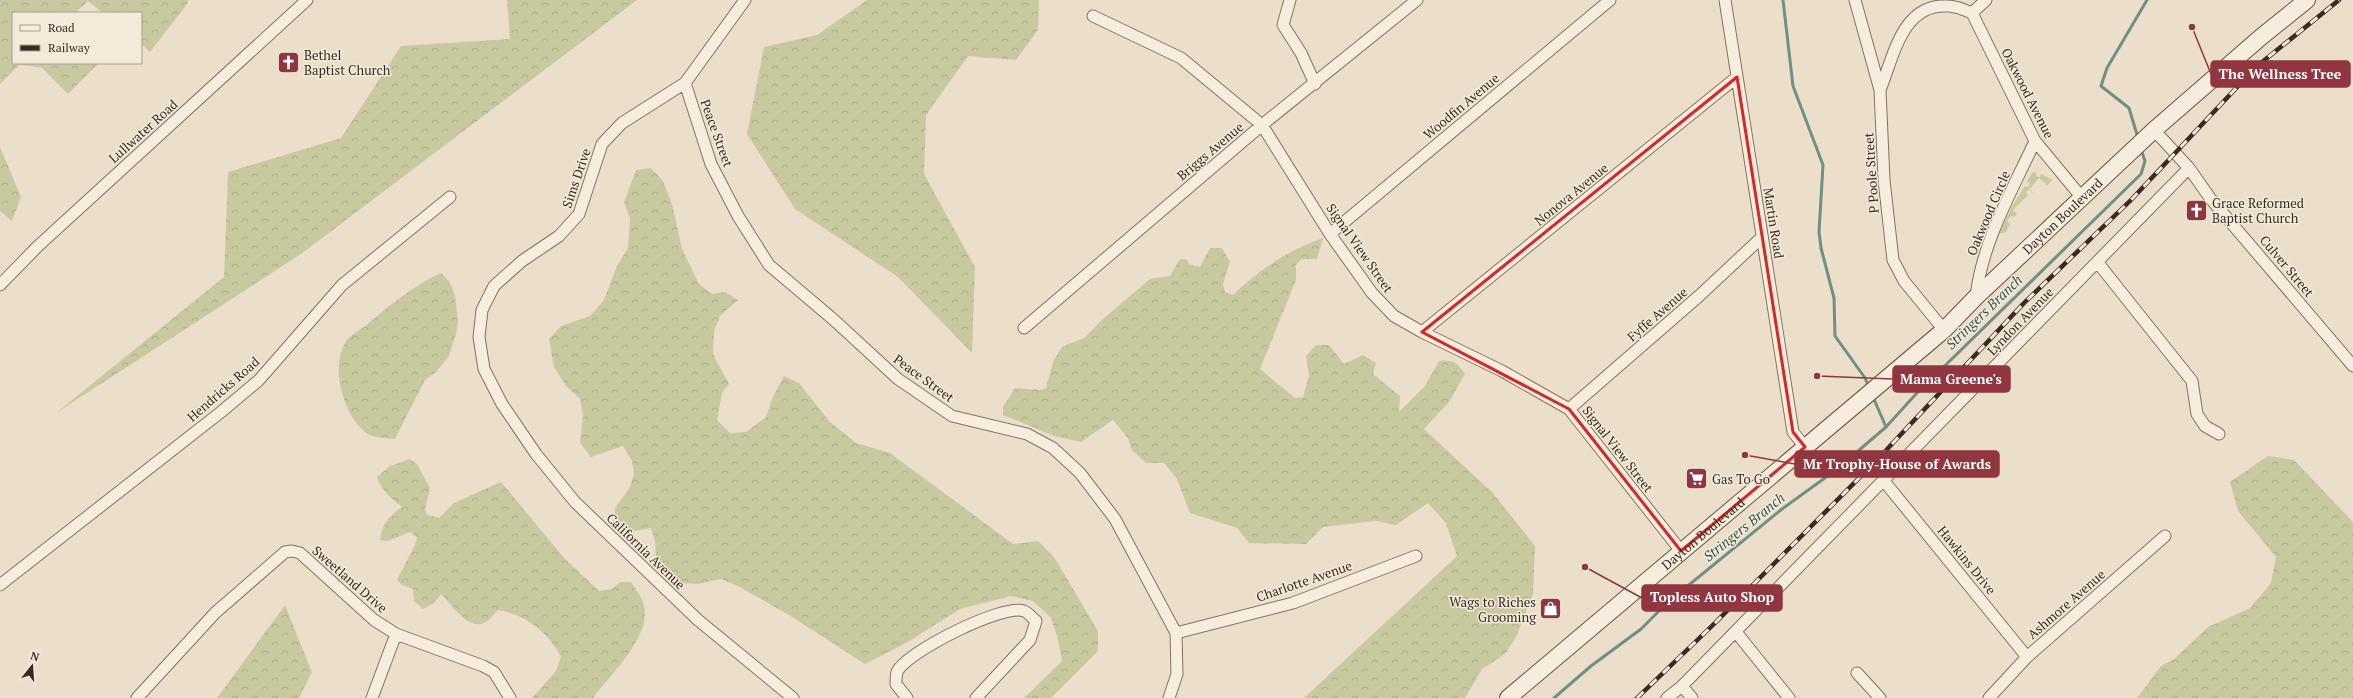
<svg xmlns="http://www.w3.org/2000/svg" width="2353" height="698" font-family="'PT Serif',serif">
<defs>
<pattern id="forest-crowns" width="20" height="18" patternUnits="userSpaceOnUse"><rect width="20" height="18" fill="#c9c9a0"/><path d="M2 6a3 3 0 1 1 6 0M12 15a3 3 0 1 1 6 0" fill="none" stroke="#adad8a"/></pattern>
</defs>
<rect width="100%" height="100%" fill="#ebdfcb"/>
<!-- grass -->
<path fill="#c9c9a0" d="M2033 172 2037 173 2036 176 2040 177 2041 174 2053 180 2047 185 2039 178 2030 189 2036 196 2029 189 2026 192 2028 195 2013 210 2017 214 2014 217 2011 216 2007 221 2010 224 2006 232 1999 234 2011 208 2025 186 2028 187 2030 184 2027 181Z"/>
<!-- forest -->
<path fill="url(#forest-crowns)" d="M0 0H188V3L150 52 141 44V13H103L88 1 75 13H13V63L98 64 68 94 41 67 19 65 0 84Z
M507 0H637L301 254 56 413 224 277 228 172 341 138 401 46 510 39Z
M867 0H1039L1038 30 1016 60 968 56 926 115 924 174 975 267 972 353 898 277 795 209 747 134 764 47 817 35Z
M0 147 21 197 12 221 0 211Z
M651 168 663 181 672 204 682 249 699 284 712 294 725 292 738 300 720 316 714 331 713 354 729 384 722 393 717 420 730 433 746 432 766 417 772 399 784 376 799 383 830 422 856 443 890 453 1013 544 1038 541 1054 557 1098 631V651L1051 698H1024L1062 661 1057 636 1051 618 1033 601 1011 596 960 609 908 642 865 664 789 615 738 586 721 579 698 584 679 583 656 561 655 542 651 528 630 532 615 522V508L629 489 634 474 632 461 623 446 591 457 580 443 583 416 580 399 566 386 554 367 549 339 561 326 590 316 604 300 617 266 628 248 630 218 624 203 636 170Z
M1323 238 1317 259H1301L1296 265V280L1260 369 1295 398 1303 397 1309 375 1306 356 1316 345H1329L1344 364 1363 355 1376 363 1373 374 1400 396 1399 412 1425 386 1439 361C1452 359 1458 363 1465 374L1449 402 1424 429 1492 492 1535 546 1533 594 1516 637 1505 654 1482 669 1465 698H1304L1457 556 1446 523 1428 503 1396 525 1376 521 1323 527 1306 544 1249 543 1237 528 1190 513 1177 479 1164 463H1146L1132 450 1128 438 1113 420 1081 442 1054 436 1003 415V407L1015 388 1040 390 1046 388 1053 362 1062 347 1084 338 1103 319 1150 279 1170 276 1180 259H1186L1190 265 1200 267 1210 248H1222L1230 262 1223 284 1225 292 1233 295C1260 269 1287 251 1323 238Z
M441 273 449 281 455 295 458 322 456 334 449 356 436 372 425 380 395 439C387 438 374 438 368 434 344 418 330 368 345 343 348 337 358 331 364 327 388 307 412 286 441 273Z
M2268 456 2294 460 2353 522V698H2137L2161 666 2174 659 2208 627 2250 608 2271 583 2276 557 2238 511 2230 482Z
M410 459 417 464 430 488 425 509 427 515 439 518 454 503 501 482 565 559 599 591 612 589 620 582H631C636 590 642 597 644 606 652 636 609 676 593 698H532L556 671 561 657C548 632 526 615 498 610 494 614 489 621 484 623 468 630 451 604 441 594L434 603 423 609 414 601 413 589 402 585 397 580 415 545 417 537 410 532 388 541 380 540C383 523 388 517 402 507 391 498 382 492 377 477L390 466Z
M285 605 312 672 299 698H217Z"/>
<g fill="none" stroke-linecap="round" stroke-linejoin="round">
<!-- stream -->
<path stroke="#728f85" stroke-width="3" d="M1783 0 1793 86 1823 165 1819 232 1821 248 1834 298 1835 336 1865 378 1869 387
M2138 138 2129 108 2101 86 2107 68 2147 0
M1873 397 1886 427
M1554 698 1591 666 1641 629 1668 602 1782 509 1836 470 1886 427 1916 394 2141 174 2145 161 2141 149"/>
<defs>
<path id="street" d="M745 0 685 83 622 123 602 144 579 214 559 236 522 261 494 286 482 310 479 337 484 369 502 404 536 454 575 502 698 620 793 698
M1290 0 1283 25 1301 53 1315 84
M1725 0 1793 432 1805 447
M1855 0 1880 90 1884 180 1893 260 1904 281 1944 330
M1972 13 2035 141 2083 199
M1093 16 1181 58 1262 125 1330 234 1372 293 1394 316 1422 332 1502 371 1569 409 1681 551
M685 83 711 164 738 216 769 265 834 320 898 379 952 416 1027 434 1053 448 1080 473 1115 519 1176 633 1177 674 1169 698
M1880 90C1894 56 1902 3 1948 6 1956 6 1965 10 1972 13L1986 0
M2154 130 2189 168 2210 198 2353 366
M1330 234 1610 0
M2098 263 2192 381 2197 414 2205 426 2219 434
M0 285 37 247 307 0
M1976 297C1982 242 2012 191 2035 141
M1024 328 1262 125 1417 0
M1422 332 1737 77
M1569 409 1699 296 1761 238
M1884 481 2027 657
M0 585 221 412 259 380 342 285 450 197
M1736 632 1789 698
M1176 633 1293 603 1416 556
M1857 673 1880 698
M1682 686 1692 698
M137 698 215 613 285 552 292 551 300 553 374 620 396 634 483 666 494 672 510 698
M372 698 396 634
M907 698 896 684C896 681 896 675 897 672 906 652 1004 603 1024 611 1028 612 1032 618 1036 621L1030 640 976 698
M1667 698 1682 686 2189 168
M1989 698 2027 657 2165 536"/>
<g id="secondary">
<path id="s1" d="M1508 698 1944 330 1976 297 2154 130 2261 37 2307 0"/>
</g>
</defs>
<!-- street casing -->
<use href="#street" stroke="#877161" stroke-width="13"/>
<!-- secondary casing -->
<use href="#secondary" stroke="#695344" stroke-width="18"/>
<!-- street -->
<use href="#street" stroke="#f7edde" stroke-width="11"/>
<!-- secondary -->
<use href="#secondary" stroke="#f7edde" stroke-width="16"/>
<defs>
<path id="rail" d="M1637 698 1715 623 1876 461 2024 303 2131 200 2256 67 2339 0"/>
</defs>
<!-- rail casing -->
<use href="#rail" stroke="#392b23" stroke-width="4.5"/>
<!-- rail -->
<use href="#rail" stroke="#f3eada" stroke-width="3" stroke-dasharray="9" stroke-linecap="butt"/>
</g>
<!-- marked area -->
<path fill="none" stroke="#d62828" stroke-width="3" stroke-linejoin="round" d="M1737 77 1793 432 1805 447 1681 551 1569 409 1422 332Z"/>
<!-- icons -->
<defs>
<symbol id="church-square" viewBox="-11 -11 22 22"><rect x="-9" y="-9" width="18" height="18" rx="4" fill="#913640" stroke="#f3eada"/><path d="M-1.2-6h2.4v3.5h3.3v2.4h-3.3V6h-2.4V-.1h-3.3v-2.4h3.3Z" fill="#fff"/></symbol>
<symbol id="supermarket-square" viewBox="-11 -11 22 22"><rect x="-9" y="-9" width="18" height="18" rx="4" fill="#913640" stroke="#f3eada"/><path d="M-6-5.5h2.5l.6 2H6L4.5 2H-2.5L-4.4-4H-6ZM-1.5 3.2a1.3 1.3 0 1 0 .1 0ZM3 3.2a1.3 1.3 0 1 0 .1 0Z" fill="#fff"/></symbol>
<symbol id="shop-square" viewBox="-11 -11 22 22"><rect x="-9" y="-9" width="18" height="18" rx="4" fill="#913640" stroke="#f3eada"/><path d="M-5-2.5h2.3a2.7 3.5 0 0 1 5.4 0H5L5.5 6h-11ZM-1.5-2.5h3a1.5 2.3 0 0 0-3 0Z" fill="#fff"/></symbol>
</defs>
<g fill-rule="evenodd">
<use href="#church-square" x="276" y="50" width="25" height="25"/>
<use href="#church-square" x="2184" y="198" width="25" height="25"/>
<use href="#supermarket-square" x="1684" y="466" width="25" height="25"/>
<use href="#shop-square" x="1538" y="596" width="25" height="25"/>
</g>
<g text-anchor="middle" stroke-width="3" stroke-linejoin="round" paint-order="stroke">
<!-- poi labels -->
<g font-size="13" fill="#392b23" stroke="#f3eada" text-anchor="start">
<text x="304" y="60">Bethel<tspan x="304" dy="15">Baptist Church</tspan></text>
<text x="2212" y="208">Grace Reformed<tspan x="2212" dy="15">Baptist Church</tspan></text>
<text x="1712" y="484">Gas To Go</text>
<text x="1536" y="607" text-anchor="end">Wags to Riches<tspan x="1536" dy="15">Grooming</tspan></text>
</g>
<!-- street labels -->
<g font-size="13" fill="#392b23" stroke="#f3eada">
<text transform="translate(2028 93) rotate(63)" y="5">Oakwood Avenue</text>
<text transform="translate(1461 106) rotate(-40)" y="5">Woodfin Avenue</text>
<text transform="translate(143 131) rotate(-42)" y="5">Lullwater Road</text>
<text transform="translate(717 133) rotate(70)" y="5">Peace Street</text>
<text transform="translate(1210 151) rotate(-40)" y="5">Briggs Avenue</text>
<text transform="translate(1871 173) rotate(-94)" y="5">P Poole Street</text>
<text transform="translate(576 178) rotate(-71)" y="5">Sims Drive</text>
<text transform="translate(1571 194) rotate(-39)" y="5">Nonova Avenue</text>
<text transform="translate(1988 213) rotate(-67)" y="5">Oakwood Circle</text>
<text dy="5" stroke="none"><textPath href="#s1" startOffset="735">Dayton Boulevard</textPath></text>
<text transform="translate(1774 223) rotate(81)" y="5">Martin Road</text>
<text transform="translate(1360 248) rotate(55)" y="5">Signal View Street</text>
<text transform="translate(2287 266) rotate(50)" y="5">Culver Street</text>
<text transform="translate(1657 314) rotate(-41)" y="5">Fyffe Avenue</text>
<text transform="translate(2020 321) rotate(-46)" y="5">Lyndon Avenue</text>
<text transform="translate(924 378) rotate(36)" y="5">Peace Street</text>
<text transform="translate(223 389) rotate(-41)" y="5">Hendricks Road</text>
<text transform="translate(1618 449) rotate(52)" y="5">Signal View Street</text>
<text dy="5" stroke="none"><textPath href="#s1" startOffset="255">Dayton Boulevard</textPath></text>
<text transform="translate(646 551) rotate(44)" y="5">California Avenue</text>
<text transform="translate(1967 560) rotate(51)" y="5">Hawkins Drive</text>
<text transform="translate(350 579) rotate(41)" y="5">Sweetland Drive</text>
<text transform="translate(1304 581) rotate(-19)" y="5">Charlotte Avenue</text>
<text transform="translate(2066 604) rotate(-41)" y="5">Ashmore Avenue</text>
</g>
<!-- water labels -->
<g font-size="14" font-style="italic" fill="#335751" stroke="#f3eada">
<text transform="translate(1984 312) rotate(-44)" y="5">Stringers Branch</text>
<text transform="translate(1744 527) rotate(-39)" y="5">Stringers Branch</text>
</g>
</g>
<!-- callouts -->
<path fill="none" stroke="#913640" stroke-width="1.5" d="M2192 27L2211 74M1817 376L1893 379M1745 455L1795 464M1585 567L1642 598"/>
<g fill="#913640" stroke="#f3eada" stroke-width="1.5">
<circle cx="2192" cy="27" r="4"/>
<circle cx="1817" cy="376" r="4"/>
<circle cx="1745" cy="455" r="4"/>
<circle cx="1585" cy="567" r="4"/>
</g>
<g fill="#913640" stroke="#913640" stroke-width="1.5">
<rect x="2211" y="61" width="139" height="26" rx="4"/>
<rect x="1893" y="366" width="117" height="26" rx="4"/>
<rect x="1795" y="451" width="204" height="26" rx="4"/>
<rect x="1642" y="585" width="140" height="26" rx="4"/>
</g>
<g font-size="14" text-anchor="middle" font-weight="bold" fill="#fff">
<text x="2280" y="79">The Wellness Tree</text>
<text x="1951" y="384">Mama Greene's</text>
<text x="1897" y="469">Mr Trophy-House of Awards</text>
<text x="1712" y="602">Topless Auto Shop</text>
</g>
<!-- legend -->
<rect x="12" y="12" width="130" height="52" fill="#f3eada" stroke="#a99e91"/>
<rect x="20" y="25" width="20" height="6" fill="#f7edde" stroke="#a99e91"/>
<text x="48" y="32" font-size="12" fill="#392b23">Road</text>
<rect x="20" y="45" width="20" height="6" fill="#392b23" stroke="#a99e91"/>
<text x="48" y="52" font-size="12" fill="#392b23">Railway</text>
<!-- north arrow -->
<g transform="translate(32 666) rotate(17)" stroke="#f3eada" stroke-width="3" paint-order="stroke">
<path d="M0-3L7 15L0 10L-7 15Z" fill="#392b23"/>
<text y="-6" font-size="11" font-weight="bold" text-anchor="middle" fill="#392b23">N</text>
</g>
</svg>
